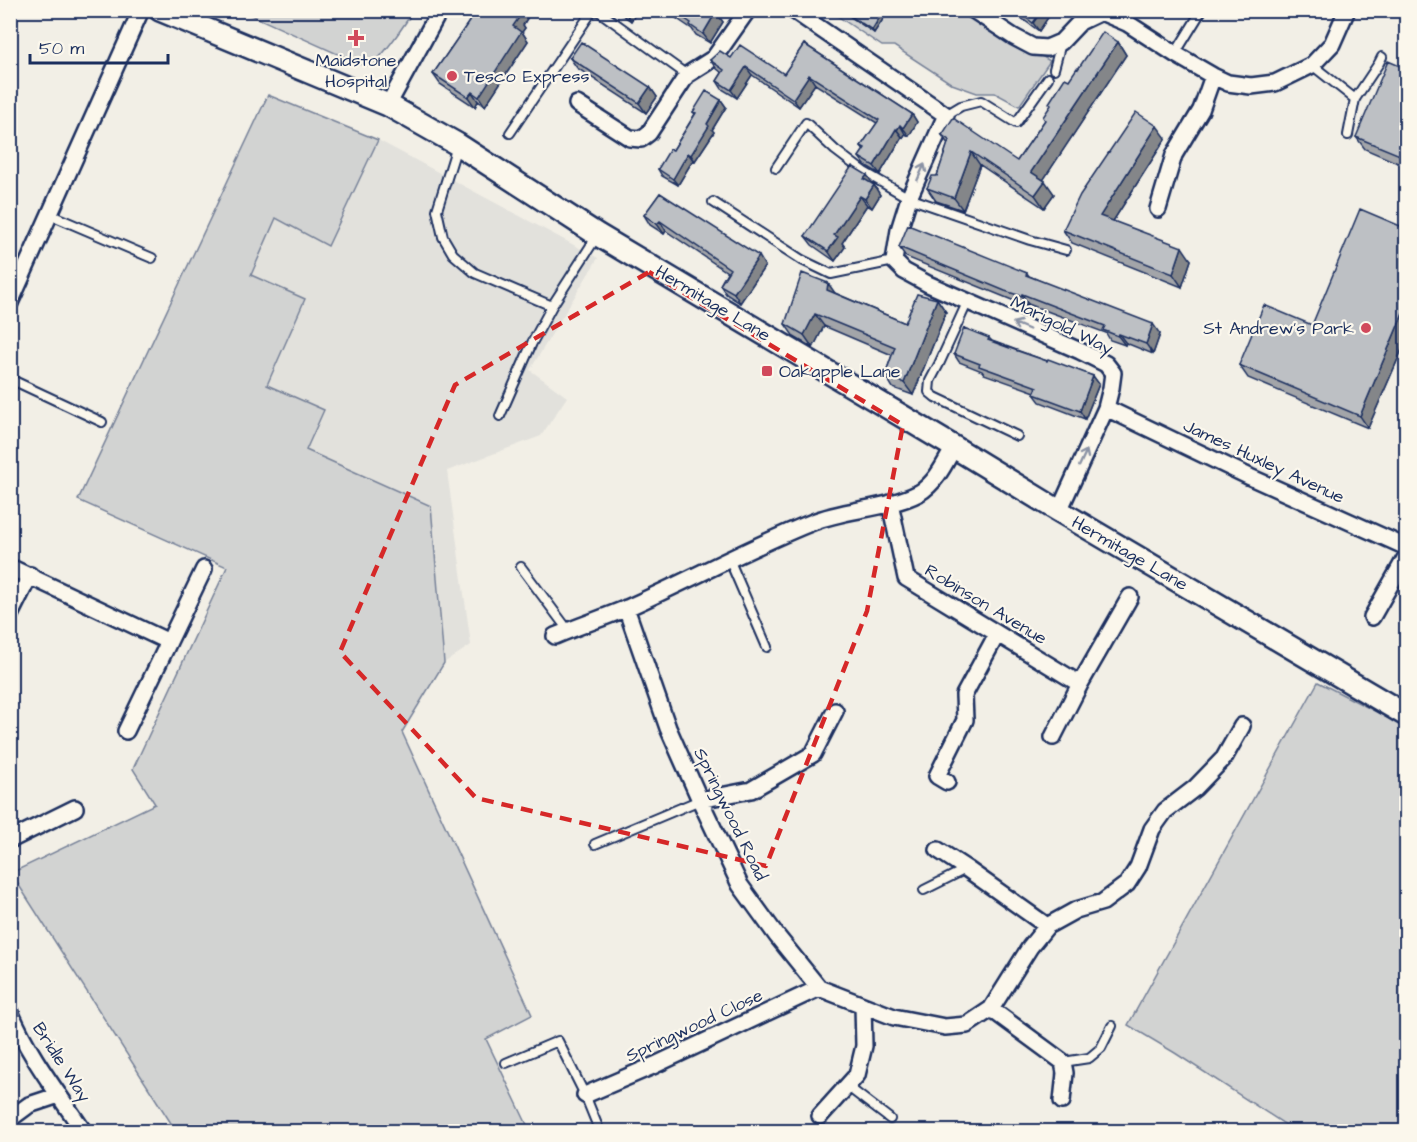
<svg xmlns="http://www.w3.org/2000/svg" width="1417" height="1142" font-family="'Architects Daughter',sans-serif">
<rect width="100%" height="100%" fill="#f2efe6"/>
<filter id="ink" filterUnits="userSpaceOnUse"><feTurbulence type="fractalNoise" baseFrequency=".0167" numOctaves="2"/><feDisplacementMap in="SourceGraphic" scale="12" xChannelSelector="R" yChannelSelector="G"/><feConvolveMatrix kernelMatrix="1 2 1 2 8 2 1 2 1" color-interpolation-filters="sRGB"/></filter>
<g filter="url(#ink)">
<!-- built -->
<path fill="#e2e1dc" d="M268 95 378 140 598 258 530 370 567 397 541 436 447 471 471 645 444 663 78 500Z"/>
<!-- green -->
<path fill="#d2d3d2" stroke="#768198" stroke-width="1.5" d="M242 11H241H413C407 21 383 57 373 63 370 65 368 65 364 66Z
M830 11H964L1050 61 1019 106 995 93H977L952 84 894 46H882Z
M268 95 378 140 328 246 276 218 251 275 305 299 267 385 324 410 306 450 431 506 444 663 402 732 532 1015 486 1039 530 1131H176L11 873 155 804 133 769 227 567 78 500Z
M1318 682 1406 727V1126L1404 1131H1295L1175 1053 1128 1025Z"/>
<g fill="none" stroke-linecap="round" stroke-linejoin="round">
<defs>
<path id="lane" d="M597 10 687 75
M1175 54 1202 10
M1312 65 1355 99
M1054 69 1061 43
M946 115 961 106 981 101 1016 123 1048 78
M510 133 593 10
M1348 135 1355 99 1379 63 1382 57
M457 146 437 210 443 237 453 254 475 273 552 306
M776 168 806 123 835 150 864 172 909 198 1030 240 1066 250
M713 202 802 260 831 274 894 261
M51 215 152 258
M967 303 939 364 930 381 929 392 935 397 1017 436
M10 379 102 422
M500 416 532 343 552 306 597 236
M729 559 767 647
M521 567 568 630
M595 844 700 800
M924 890 966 869
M1063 1062 1089 1058 1101 1048 1112 1026
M506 1063 558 1041 585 1095 600 1132
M847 1086 890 1119"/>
<path id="street" d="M793 10 946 115 909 198 899 230 894 261 904 271 928 284 1080 351 1106 364 1113 373 1111 388 1106 408 1059 511
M973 10 1014 37 1033 47 1047 48 1061 42 1080 22 1101 12 1127 23 1175 54 1213 76 1228 83 1251 86 1275 83 1312 65 1332 44 1347 10
M577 104 630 138 641 139 649 133 687 75 714 58 747 11
M388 105 440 10
M1158 209 1174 155 1201 110 1213 76
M10 303 141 10
M1106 408 1250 477 1406 547
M890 503 906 578 1080 684
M10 567 169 642
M626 608 668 728 700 800 740 885 777 936 819 988 894 1017 945 1027 967 1025 991 1009 1030 947 1047 926 1076 910 1103 902 1127 884 1138 867 1152 829 1165 811 1195 788 1224 758 1242 726
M10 615 30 575
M1372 617 1406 557
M555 636C579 626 603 618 627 608 690 580 750 547 813 522 845 509 888 509 919 493 936 483 945 463 954 447
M126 731 204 569
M1053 737 1080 684 1130 597
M947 782 937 776 965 720 964 695 997 634
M700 800 751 790 813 754 835 711
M10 840 75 808
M938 850 967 869 1047 926
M991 1009 1063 1062 1065 1073 1062 1101
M10 1011C28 1055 58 1093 84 1132
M585 1095 655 1065 819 988
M820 1116 857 1075 864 1046 863 1005
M10 1119 29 1105 59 1095"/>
<path id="secondary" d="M160 10 388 105 457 144 598 235 954 447 1059 511 1406 715"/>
</defs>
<!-- lane casing -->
<use href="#lane" stroke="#1b2f5e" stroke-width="12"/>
<!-- street casing -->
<use href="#street" stroke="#1b2f5e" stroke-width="20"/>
<!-- secondary casing -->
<use href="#secondary" stroke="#1b2f5e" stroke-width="26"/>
<!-- lane -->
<use href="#lane" stroke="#fbf7ec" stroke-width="8"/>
<!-- street -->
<use href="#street" stroke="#fbf7ec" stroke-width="15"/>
<!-- secondary -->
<use href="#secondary" stroke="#fbf7ec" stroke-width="21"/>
</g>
<!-- wall -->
<path fill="#a3a5a9" stroke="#1b2f5e" stroke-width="1.5" d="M477 10H532L523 25 525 28 522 32 528 41 485 106 478 101 475 107 440 84 433 74Z
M615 10H638L631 21Z
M664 10H713L716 12 723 22 710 43 696 35 692 29Z
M889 10 874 33 849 16 846 13Z
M1010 10H1049L1051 13 1039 31Z
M1118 42 1126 55 1043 180 1054 194 1044 208 980 165 963 210 936 201 927 188 937 176 948 144 942 135 1017 161 1045 120 1069 80 1078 69Z
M804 44 912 114 917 122 909 136 905 134 903 138 902 137 880 174 865 165 859 157 864 150 861 146 877 123 815 84 799 107 752 75 737 98 722 89 717 81 722 73 716 68 710 60 731 58 784 74Z
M570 58 650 87 657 97 646 113 577 68Z
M1407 69V167L1365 149 1356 137Z
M721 100 726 107 712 130 714 132 695 161 693 160 678 185 662 176 658 169 673 150 695 114 693 112Z
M1166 138 1113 221 1191 260 1182 287 1072 243 1063 230Z
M873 184 880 195 872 208 867 205 842 243 845 247 835 261 812 245 805 236Z
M660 193 765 266 740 303 726 294 720 285 727 272 666 231 664 234 650 225 644 215Z
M1407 225V338L1368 428 1248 378 1239 365 1312 325 1405 228Z
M899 247 1027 273 1029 276 1160 334 1153 354 1126 343 1125 345 1110 340 1106 333 1028 304 1027 306 1012 300 906 257Z
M835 293 905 323 937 299 946 312 913 395 893 388 885 375 892 355 824 326 813 348 794 337 785 324Z
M989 338 992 341 1047 361 1093 376 1099 384 1085 419 1040 402 1034 394 1035 392 984 374 982 371 959 362 954 354Z"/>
<!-- shaded-wall -->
<path fill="#848689" stroke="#1b2f5e" stroke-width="1.5" d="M519 10H532L523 25 525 28 522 32 528 41 485 106 479 97 513 26 515 17Z
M625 10H638L631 21 624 11Z
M884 10H889L874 33 872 30Z
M1042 10H1049L1051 13 1039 31 1033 23Z
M716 12 723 22 710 43 703 34Z
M1118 42 1126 55 1040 185 1031 172Z
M746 67 752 75 737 98 731 90Z
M809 75 815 84 799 107 793 99Z
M650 87 657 97 646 113 639 103Z
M472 92 478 101 475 107 468 97Z
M721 100 726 107 712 130 714 132 695 161 691 155 707 124Z
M912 114 917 122 909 136 903 128Z
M900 125 905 134 903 138 897 130Z
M1157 126 1166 138 1108 229 1100 216Z
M896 129 902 137 880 174 874 166Z
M971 152 980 165 963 210 954 198Z
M688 153 693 160 678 185 673 179Z
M867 175 873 184 871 189 864 179Z
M1045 181 1054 194 1044 208 1035 195Z
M874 185 880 195 872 208 865 199Z
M860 196 867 205 842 243 845 247 835 261 828 251 834 235Z
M660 221 666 231 664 234 657 224Z
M1182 247 1191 260 1182 287 1173 274Z
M759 256 765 266 740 303 734 293Z
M828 283 837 296 827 290Z
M1022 294 1028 304 1027 306 1021 296Z
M937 299 946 312 913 395 904 383Z
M1407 304V338L1368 428 1360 416Z
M815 314 824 326 813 348 804 335Z
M1153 324 1160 334 1153 354 1146 344Z
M1119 334 1126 343 1125 345 1118 336Z
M1093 376 1099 384 1085 419 1080 411Z"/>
<!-- building -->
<path fill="#bdc0c4" stroke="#1b2f5e" stroke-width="1.5" d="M477 10H519L515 17 518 19 513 26 521 32 479 97 472 92 468 97 433 74Z
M672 10H713L716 12 703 34 690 25 691 23Z
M848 10H884L872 30 846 13Z
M1016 10H1042L1033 23Z
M1103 32 1118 42 1031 172 1045 181 1035 195 971 152 954 198 927 188 932 176H937L949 140 942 135 953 118 1017 161 1045 120 1043 117 1051 105 1049 103 1065 78 1069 80 1077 68 1078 69Z
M581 42 650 87 639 103 570 58Z
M804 44 912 114 903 128 900 125 897 130 896 129 874 166 859 157 865 148 861 146 879 120 809 75 793 99 746 67 731 90 717 81 724 70 710 60 720 51 731 58 740 45 784 74Z
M1388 61 1407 69V158L1356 137Z
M706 91 721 100 707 124 709 126 691 155 688 153 673 179 658 169 670 149 673 150 696 113 693 112Z
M1136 112 1157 126 1100 216 1182 247 1173 274 1063 230 1080 195Z
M852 166 867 175 864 179 874 185 865 199 860 196 834 235 838 237 828 251 805 236Z
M660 193 759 256 734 293 720 285 730 269 660 221 657 224 644 215Z
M1360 209 1405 228 1407 225V304L1360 416 1239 365 1264 305 1312 325Z
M908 225 1027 273 1026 275 1153 324 1146 344 1119 334 1118 336 1103 330 1105 326 1022 294 1021 296 1005 291 899 247Z
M802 273 828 283 827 290 905 323 917 294 937 299 904 383 885 375 895 347 815 314 804 335 785 324Z
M964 328 989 338 988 340 1015 350 1047 361 1048 359 1093 376 1080 411 1034 394 1037 387 979 366 980 364 954 354Z"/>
<!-- one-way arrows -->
<defs><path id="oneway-shaft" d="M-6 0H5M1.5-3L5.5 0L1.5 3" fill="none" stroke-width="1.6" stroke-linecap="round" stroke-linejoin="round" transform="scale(1.5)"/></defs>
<g stroke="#8b93a5">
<use href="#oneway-shaft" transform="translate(921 172) rotate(-66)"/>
<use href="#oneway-shaft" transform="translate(1021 326) rotate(-157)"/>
<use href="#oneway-shaft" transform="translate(1083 458) rotate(-65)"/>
</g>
</g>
<!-- marked area -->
<path fill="none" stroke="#d62828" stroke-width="4.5" stroke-dasharray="12 8" stroke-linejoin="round" d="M649 272 903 425 867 611 766 866 476 798 340 652 455 385Z"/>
<!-- markers -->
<g fill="#d1495b" stroke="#fbf7ec" stroke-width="2">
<path d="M353 29h6v6h6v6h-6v6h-6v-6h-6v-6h6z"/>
<circle cx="452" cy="76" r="6"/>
<circle cx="1366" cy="328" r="6"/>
<rect x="761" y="365" width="12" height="12" rx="3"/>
</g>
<g text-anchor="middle" stroke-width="4.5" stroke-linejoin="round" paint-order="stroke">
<!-- poi labels -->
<g font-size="18" fill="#1b2f5e" stroke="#fbf7ec" text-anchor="start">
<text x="356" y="66" text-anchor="middle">Maidstone<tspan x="356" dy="21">Hospital</tspan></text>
<text x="464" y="82">Tesco Express</text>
<text x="1354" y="334" text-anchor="end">St Andrew's Park</text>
<text x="779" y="377">Oakapple Lane</text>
</g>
<!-- street labels -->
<g font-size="18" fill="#1b2f5e" stroke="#fbf7ec">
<text transform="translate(713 303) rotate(31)" y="6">Hermitage Lane</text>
<text transform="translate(1062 325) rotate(26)" y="6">Marigold Way</text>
<text transform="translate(1264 461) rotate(25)" y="6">James Huxley Avenue</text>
<text transform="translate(1130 553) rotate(30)" y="6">Hermitage Lane</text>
<text transform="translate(986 604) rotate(31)" y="6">Robinson Avenue</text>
<text transform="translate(731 814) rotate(64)" y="6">Springwood Road</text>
<text transform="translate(694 1025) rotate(-25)" y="6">Springwood Close</text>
<text transform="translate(62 1062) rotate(57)" y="6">Bridle Way</text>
</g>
</g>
<!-- margin -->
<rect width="1417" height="1142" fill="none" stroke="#fbf7ec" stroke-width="36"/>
<rect x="18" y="18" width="1381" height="1106" fill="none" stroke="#1b2f5e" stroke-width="2" filter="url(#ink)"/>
<!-- scale -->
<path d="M30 54v9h138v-9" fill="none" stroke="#1b2f5e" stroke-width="3"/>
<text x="39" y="54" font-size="18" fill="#1b2f5e" stroke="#fbf7ec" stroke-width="4.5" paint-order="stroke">50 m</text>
</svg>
